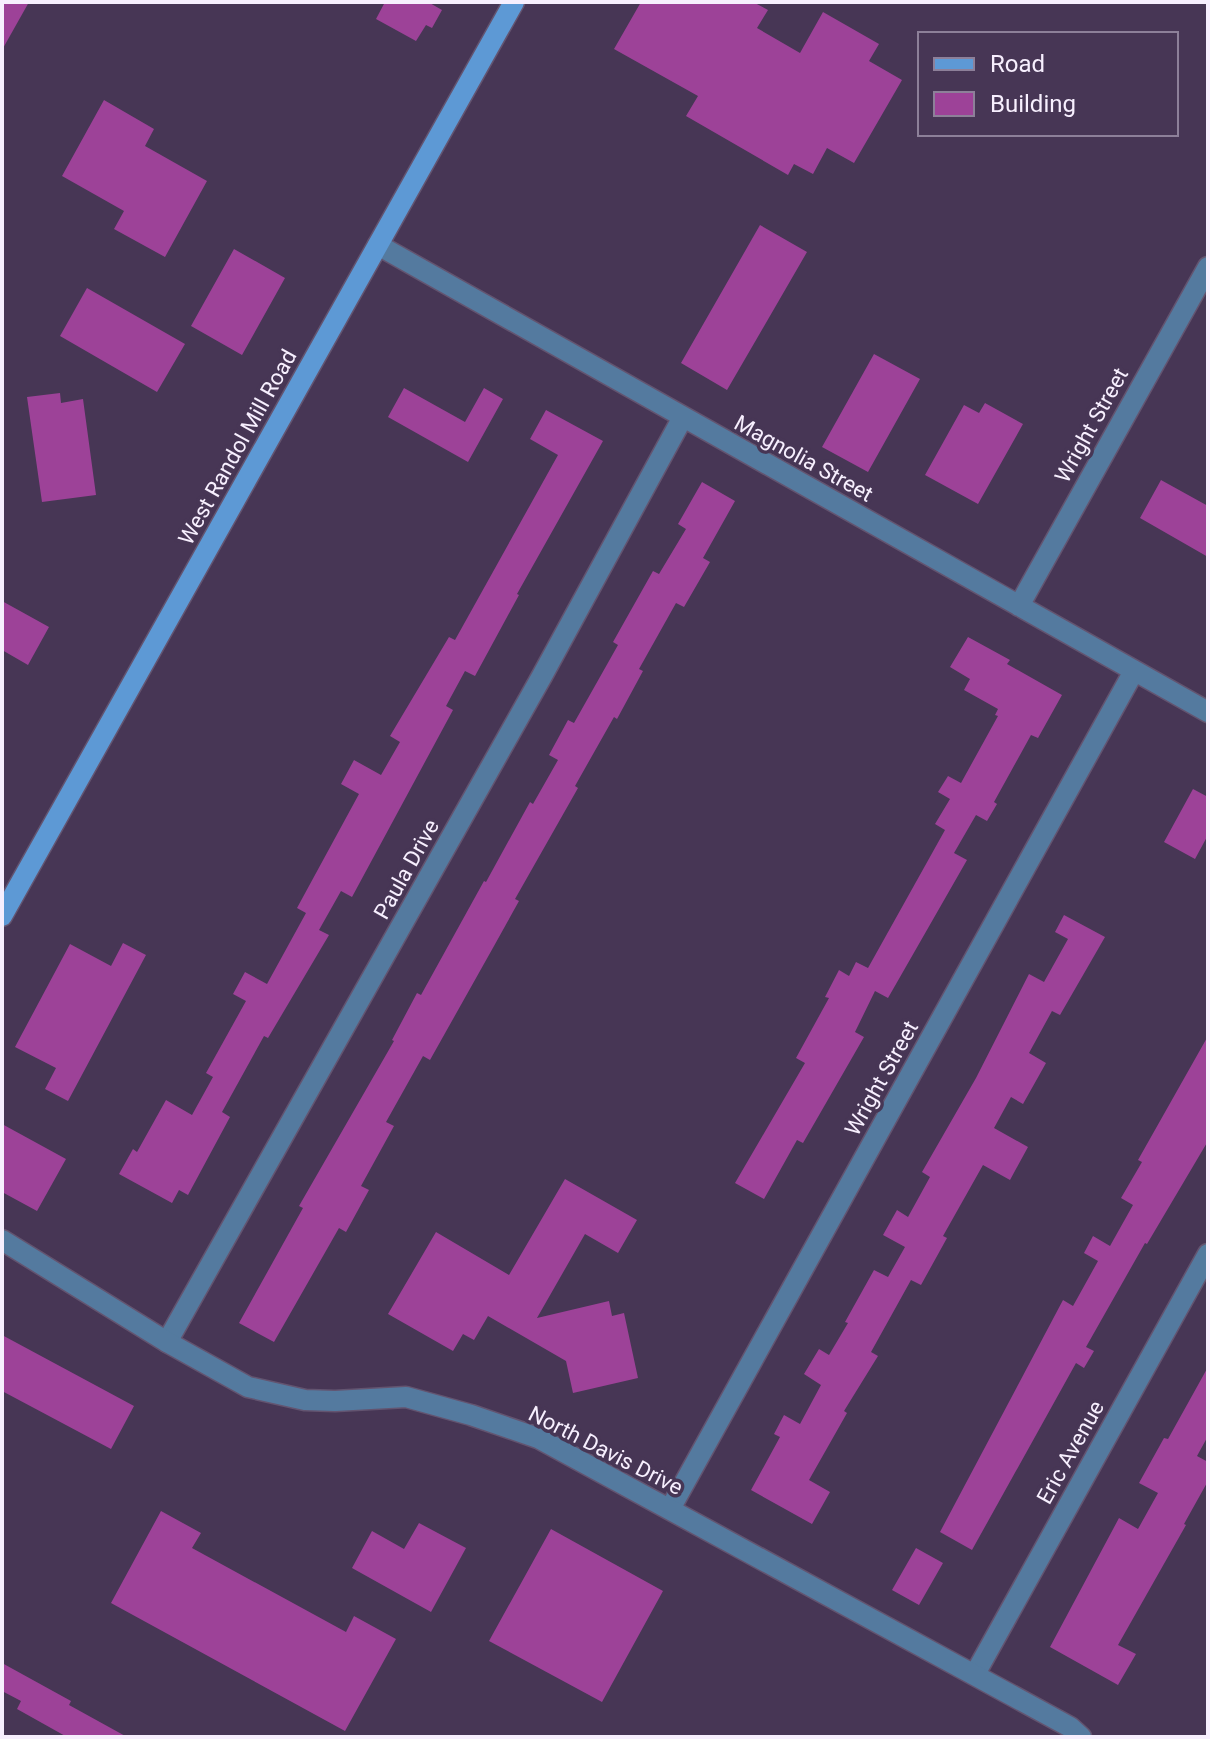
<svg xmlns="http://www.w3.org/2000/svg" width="1210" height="1739" font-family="Roboto,sans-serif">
<rect width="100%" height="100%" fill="#473655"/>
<!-- building -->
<path fill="#9d4298" d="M2 2H29L2 50Z
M385 2H428L442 10 432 28 426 25 416 41 376 19Z
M641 2H753L768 10 757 28 800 53 823 12 879 44 869 61 902 80 854 163 827 148 813 174 794 164 788 175 686 116 698 96 614 49Z
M104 100 154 129 145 146 207 181 165 257 114 229 124 211 62 176Z
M760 225 807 252 727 390 681 363Z
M234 249 285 278 242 355 191 326Z
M87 288 185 344 157 392 60 336Z
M874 354 920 379 868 472 822 447Z
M404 388 465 422 484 388 503 399 468 462 388 417Z
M60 393 61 403 83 399 96 495 42 502 27 397Z
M985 403 1023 424 978 504 925 475 964 405 979 413Z
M546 410 603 441 517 594 519 595 475 676 465 671 446 706 453 710 352 897 341 891 319 930 329 935 268 1038 264 1036 222 1112 230 1117 188 1195 179 1190 172 1203 119 1174 133 1149 137 1152 166 1100 192 1115 213 1077 206 1073 246 1001 233 994 245 972 267 984 306 913 297 908 359 794 341 784 354 760 381 775 400 742 390 736 449 637 455 640 558 455 530 439Z
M1161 480 1208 506V557L1140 518Z
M702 482 735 501 703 558 710 562 684 607 676 603 639 669 643 671 617 719 614 717 575 786 578 788 515 899 519 901 494 946 430 1060 423 1056 386 1122 394 1126 361 1186 369 1190 346 1232 339 1228 274 1342 239 1323 303 1208 299 1206 394 1041 392 1040 417 993 421 995 484 881 486 882 530 802 533 804 558 760 549 755 568 720 574 723 618 645 613 642 653 571 659 574 686 529 678 524Z
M2 601 49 627 28 665 2 650Z
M968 637 1010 660 1007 664 1062 695 1038 738 1031 735 994 802 997 804 987 821 976 815 954 853 967 860 888 998 875 991 855 1032 864 1037 803 1143 797 1140 764 1199 735 1183 805 1063 796 1058 829 998 825 997 839 970 849 976 856 962 868 968 945 830 935 824 950 799 938 792 948 776 961 783 998 716 995 715 998 709 964 690 970 679 950 667Z
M1193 789 1208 797V835L1195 859 1164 842Z
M1064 915 1105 937 1060 1015 1052 1011 1029 1053 1046 1063 1023 1104 1011 1097 994 1128 1028 1147 1010 1180 983 1165 943 1236 947 1238 921 1285 911 1280 871 1352 878 1356 844 1411 847 1413 809 1480 830 1492 812 1524 751 1490 780 1437 774 1434 784 1415 800 1424 821 1385 804 1374 819 1349 829 1355 848 1323 845 1322 874 1270 888 1277 905 1247 883 1235 897 1210 908 1217 930 1177 922 1172 976 1078 1029 974 1044 982 1068 939 1055 932Z
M123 943 146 955 68 1101 45 1089 56 1068 15 1047 70 944 111 966Z
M1208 1036V1141L1147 1244 1145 1243 1086 1347 1094 1351 1084 1368 1076 1363 972 1550 940 1532 1063 1300 1073 1306 1098 1261 1084 1253 1093 1236 1110 1246 1133 1205 1121 1198 1142 1162 1138 1160Z
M2 1124 66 1159 37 1211 2 1192Z
M565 1179 637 1220 618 1253 585 1234 537 1318 609 1301 612 1316 624 1313 638 1378 573 1393 566 1361 488 1316 474 1340 463 1334 453 1351 388 1314 436 1232 509 1275Z
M2 1335 134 1406 111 1449 2 1391Z
M1208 1367V1436L1197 1456 1208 1462V1481L1184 1524 1186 1525 1118 1645 1136 1654 1118 1685 1050 1647 1119 1518 1138 1529 1158 1493 1139 1483 1164 1438 1168 1439Z
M161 1511 201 1533 192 1548 346 1632 354 1616 396 1639 345 1731 111 1603Z
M419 1523 466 1548 431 1612 352 1568 372 1531 404 1549Z
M551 1529 663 1591 602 1702 489 1641Z
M916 1548 943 1563 919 1605 892 1590Z
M2 1663 71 1701 69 1705 127 1737H67L17 1709 21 1701 2 1691Z"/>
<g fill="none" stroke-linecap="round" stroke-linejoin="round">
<defs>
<path id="minor" d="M378 245 1208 712
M1019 606 1208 267
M167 1342 542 676 683 417
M670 1509 1134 671
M975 1674 1208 1254"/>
<path id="tertiary" d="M2 1240 167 1342 248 1387 305 1400 335 1401 406 1397 471 1415 538 1438 1070 1727 1081 1737"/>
<path id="secondary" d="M2 916 514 2"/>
</defs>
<!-- minor casing -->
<use href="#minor" stroke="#635470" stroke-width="23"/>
<!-- tertiary casing -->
<use href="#tertiary" stroke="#635470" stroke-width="23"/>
<!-- secondary casing -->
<use href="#secondary" stroke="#635470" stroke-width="23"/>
<!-- minor -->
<use href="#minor" stroke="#547a9f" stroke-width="20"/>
<!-- tertiary -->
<use href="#tertiary" stroke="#547a9f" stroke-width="20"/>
<!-- secondary -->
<use href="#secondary" stroke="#5d99d5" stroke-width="20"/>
</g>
<g text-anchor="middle" stroke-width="7" stroke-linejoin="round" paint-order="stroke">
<!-- street labels -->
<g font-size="22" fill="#f7effe" stroke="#473655">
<text transform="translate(1091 425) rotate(-61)" y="8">Wright Street</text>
<text transform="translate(237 447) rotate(-61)" y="8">West Randol Mill Road</text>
<text transform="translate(804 458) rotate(29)" y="8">Magnolia Street</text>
<text transform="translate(406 869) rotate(-61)" y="8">Paula Drive</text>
<text transform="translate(881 1078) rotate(-61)" y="8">Wright Street</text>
<text transform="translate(606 1450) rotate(27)" y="8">North Davis Drive</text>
<text transform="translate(1070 1452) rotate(-61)" y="8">Eric Avenue</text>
</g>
</g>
<!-- border -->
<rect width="1210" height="1739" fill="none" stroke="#f7effe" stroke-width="8"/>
<!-- legend -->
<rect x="918" y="32" width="260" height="104" fill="#473655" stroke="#8d8099" stroke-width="2"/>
<rect x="934" y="58" width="40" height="12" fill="#5d99d5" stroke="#8d8099" stroke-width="2"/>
<text x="990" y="72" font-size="24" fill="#f7effe">Road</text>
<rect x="934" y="92" width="40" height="24" fill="#9d4298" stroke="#8d8099" stroke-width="2"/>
<text x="990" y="112" font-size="24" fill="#f7effe">Building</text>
</svg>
